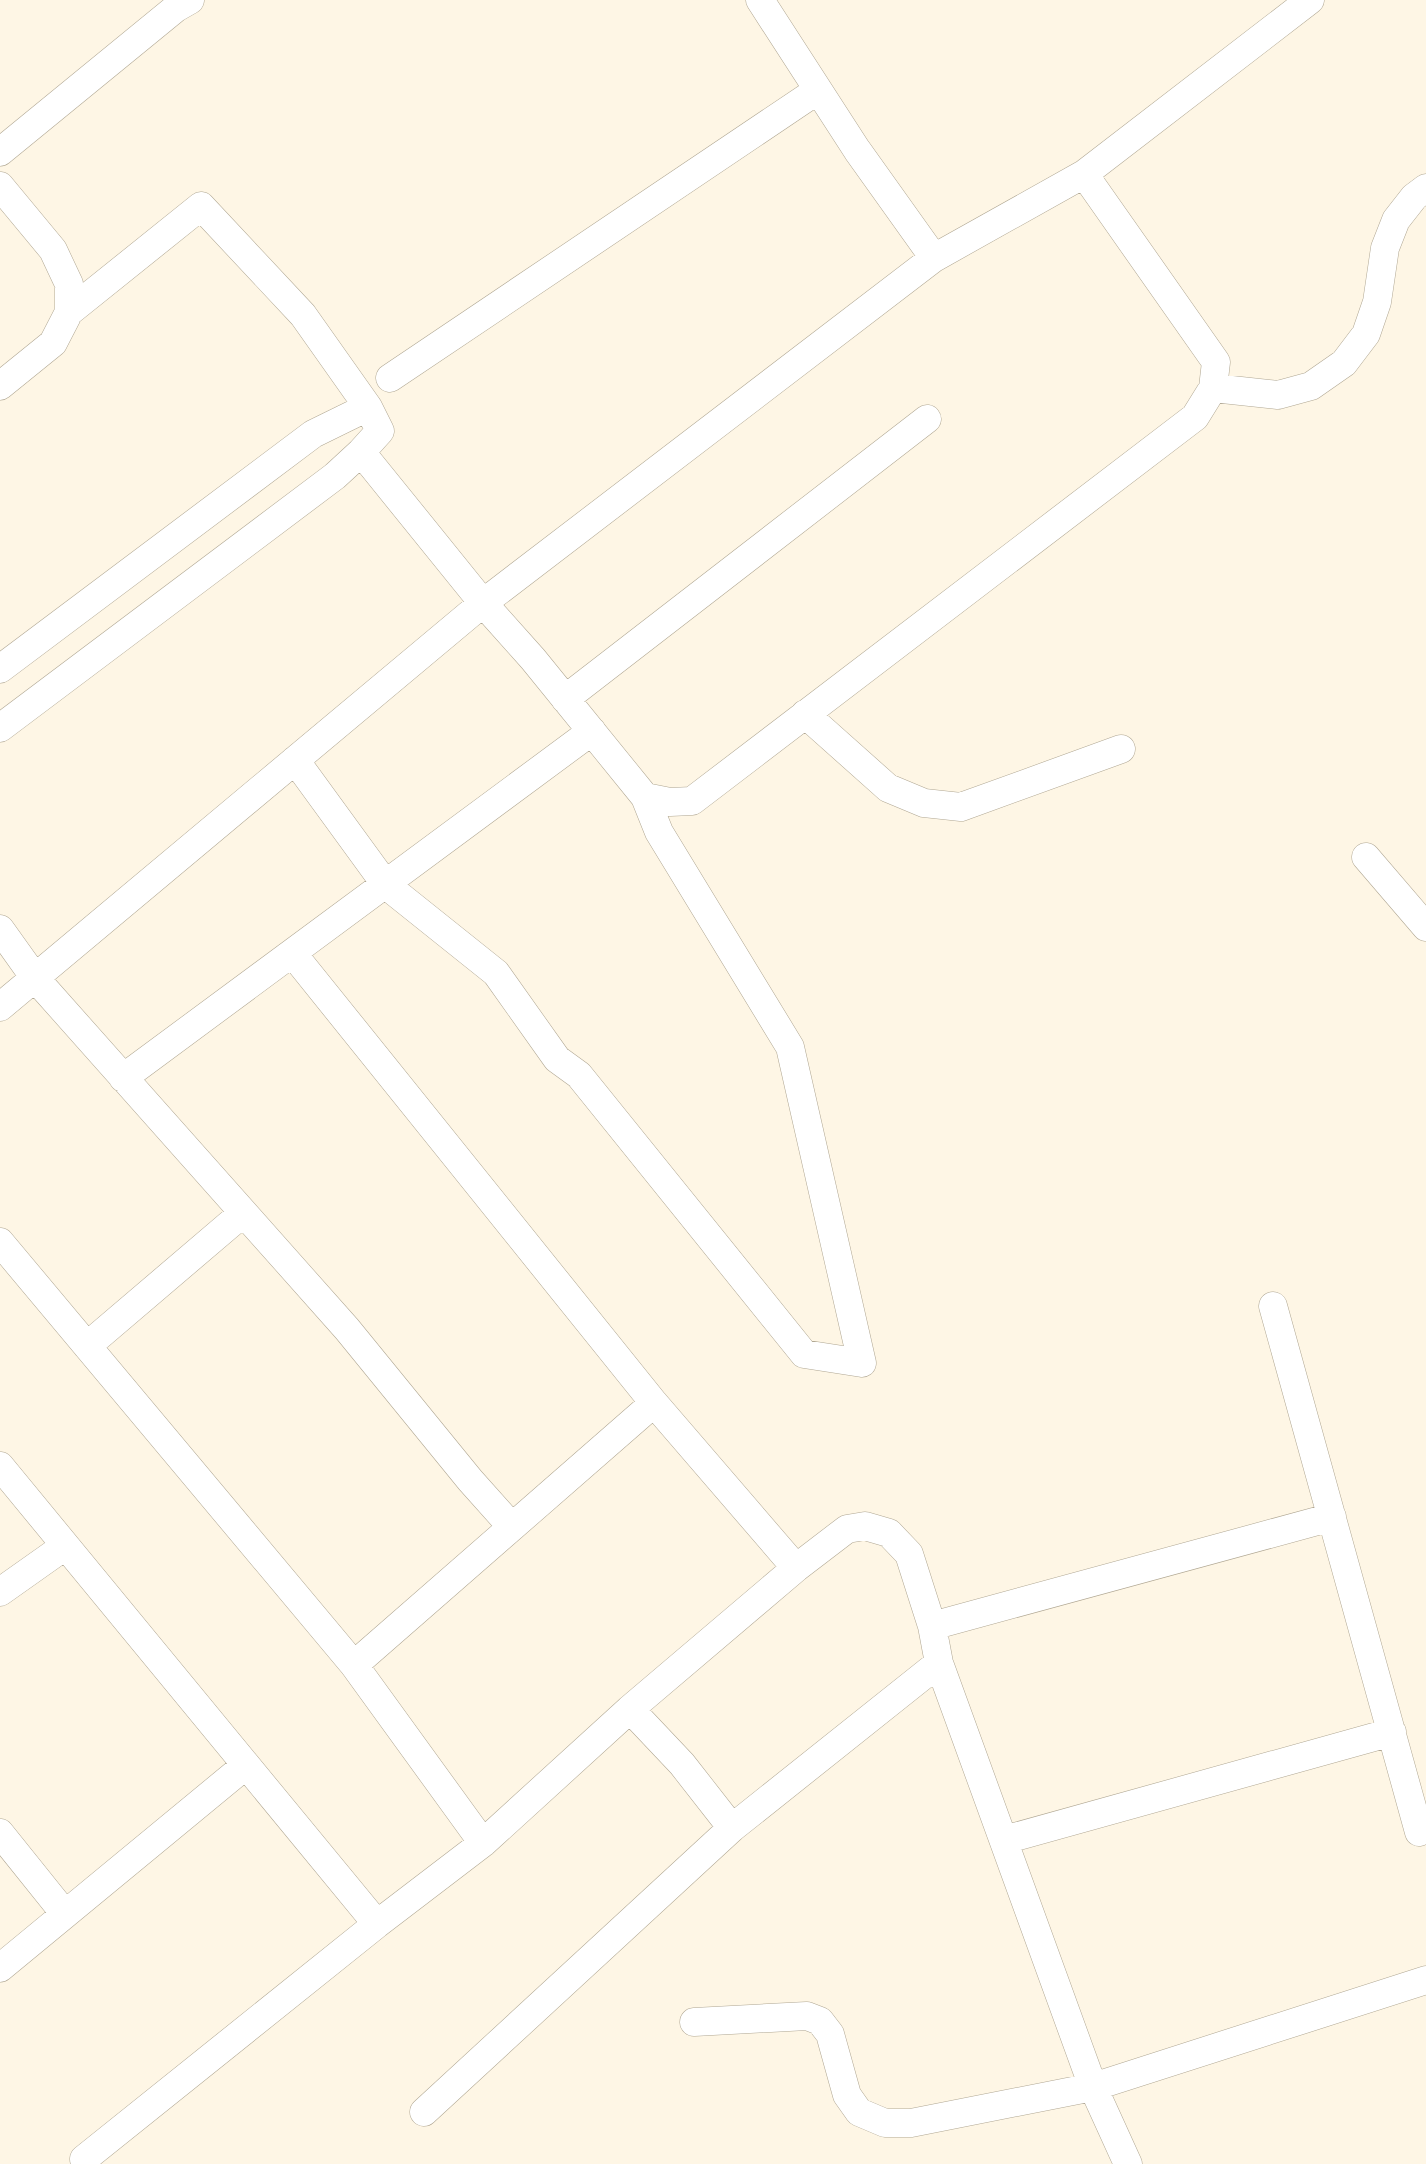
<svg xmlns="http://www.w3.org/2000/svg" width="1426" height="2164" font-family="'PT Serif',serif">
<rect width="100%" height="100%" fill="#fef6e5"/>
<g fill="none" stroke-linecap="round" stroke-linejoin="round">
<defs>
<path id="street" d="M760 0 857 150 934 258
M0 152 176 8 190 0
M0 186 53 250 69 284V312L53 343 0 386
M69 312 201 206 303 315 368 407
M390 378 818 90
M1213 388 1278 395 1311 386 1344 363 1366 334 1377 302 1385 248 1396 220 1414 197 1426 188
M361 452 483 603 533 659 645 797 670 802 692 801 1195 417 1213 388 1216 362 1084 174
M0 669 313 434 368 407 380 431 361 452 335 476 0 728
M565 699 927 419
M805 714 888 788 924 803 961 807 1121 749
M295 760 386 885 496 973 557 1059 579 1075 804 1354 862 1363 790 1047 659 832 645 797
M1366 857 1426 927
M0 929 35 978 347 1329 470 1480 512 1527
M293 954 654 1403 796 1568
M0 1007 483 603 934 258 1084 174 1310 0
M123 1078 592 731
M0 1242 354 1665 483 1843
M1273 1306 1419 1832
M87 1346 243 1213
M0 1466 377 1924
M0 1592 65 1546
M932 1626 1332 1517
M354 1665 654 1403
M630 1709 682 1764 732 1828
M0 1833 65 1914
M1004 1840 1392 1732
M0 1968 246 1765
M694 2022 807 2016 820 2021 830 2034 847 2095 859 2112 885 2123H911L1093 2087 1426 1980
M424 2112 732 1828 939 1663
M84 2159 377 1924 483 1843 630 1709 796 1568 847 1529 865 1526 889 1533 909 1554 932 1626 939 1663 1093 2087 1128 2164"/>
</defs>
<!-- street casing -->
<use href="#street" stroke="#b0a793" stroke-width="29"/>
<!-- street -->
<use href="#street" stroke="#fff" stroke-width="28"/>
</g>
</svg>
